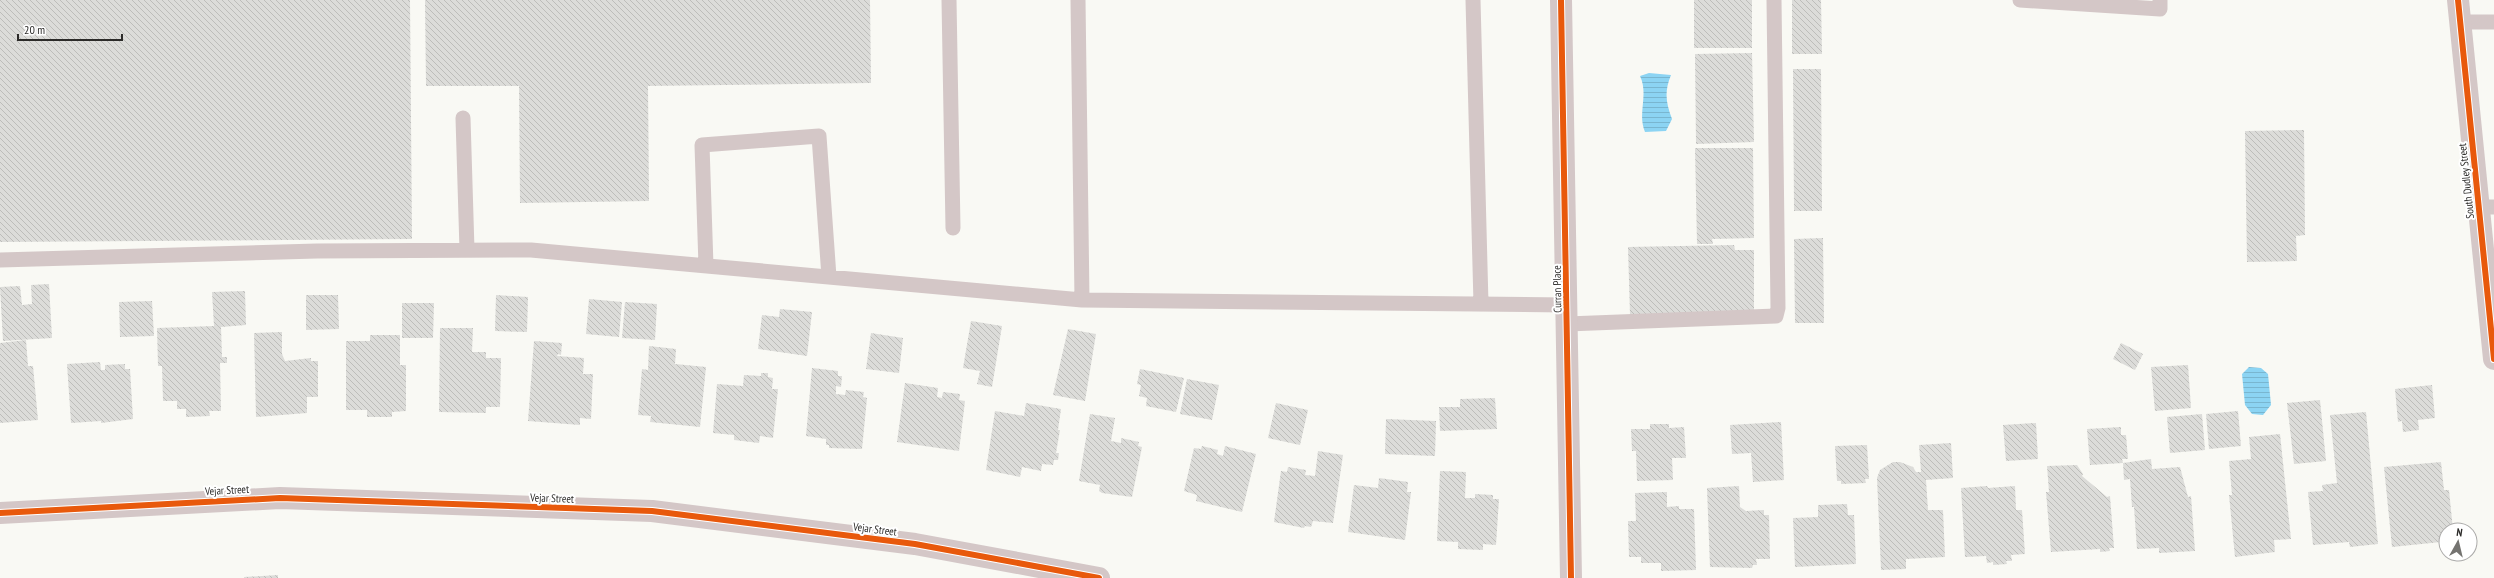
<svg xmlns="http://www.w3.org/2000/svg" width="2494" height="578" font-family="'PT Sans Narrow',sans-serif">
<defs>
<pattern id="water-rules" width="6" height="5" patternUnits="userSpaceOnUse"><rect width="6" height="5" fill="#8cd4f3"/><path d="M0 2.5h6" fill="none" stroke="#79b6d0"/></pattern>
<pattern id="building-back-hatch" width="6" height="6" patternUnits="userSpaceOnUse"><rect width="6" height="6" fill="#dcdcd9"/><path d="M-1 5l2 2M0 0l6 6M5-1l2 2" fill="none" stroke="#bdbdba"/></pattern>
</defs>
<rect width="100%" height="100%" fill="#f9f9f4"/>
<!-- water -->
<path fill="url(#water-rules)" d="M1649 73 1671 75C1664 92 1666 103 1672 119L1666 131 1645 132C1637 113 1649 95 1640 76Z
M2249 367 2261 368 2268 374 2271 405 2263 415 2252 414 2245 405 2242 374Z"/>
<!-- building -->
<path fill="url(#building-back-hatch)" d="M0 0H410L412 239 0 242Z
M425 0H870L871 83 648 86 649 201 520 203 519 86H426Z
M1694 0H1752V48H1694Z
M1792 0H1821L1822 54H1792Z
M1752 53 1754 142 1696 144 1695 54Z
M1793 69H1821L1822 211H1794Z
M2304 130 2305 235 2296 236 2297 261 2247 262 2245 131Z
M1695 148H1753L1754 238 1712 239 1713 244H1697Z
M1823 238 1824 323H1795L1794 239Z
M1734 245 1735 250H1754V310L1630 315 1628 247Z
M49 284 52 338 3 341 0 287 20 286 22 305 32 304 31 285Z
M245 291 246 325 221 327 222 357H227V363H220L221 411H209L210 416 186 417V409H177V401H163L162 366H158L157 328 214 326 212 292Z
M306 295H338L339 329 306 330Z
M496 295 528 297 527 332 495 331Z
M589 299 622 302 619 337 586 334Z
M152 301 154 336 120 337 119 302Z
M625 302 657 304 655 340 622 338Z
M402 303H434L433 338H402Z
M780 309 812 312 807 356 758 349 762 315 779 317Z
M971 321 1002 326 992 387 977 384 980 371 963 368Z
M440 328H473L472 352H486V358H501L500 407H486V413L439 412Z
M1068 329 1096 334 1085 401 1053 395Z
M282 332V354L285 361 311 358V361H318V397H307V413L256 417 254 333Z
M871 333 903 338 899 373 866 369Z
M370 335H400V365H406V411L392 412V417H367V410H346V341H370Z
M26 340 28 366H33L38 420 0 423V343Z
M534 341 562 343 561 355 558 354 557 356 584 358 583 374H593L591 419 580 418V425L528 421Z
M2121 343 2143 354 2135 370 2113 359Z
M649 346 676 349 675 364 706 367 700 427 650 422 651 416 638 415 642 369 648 370Z
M100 362 101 370H105V365L125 364V369H130L133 419 101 423V421L71 423 67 364Z
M2188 365 2191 408 2155 411 2151 367Z
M812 368 838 371V376H842L841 387 836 386V394L845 395 846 390 864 392 863 397 867 398 862 449 829 448V445H826V439L806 436Z
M1140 369 1184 378 1176 412 1146 406 1147 398 1139 396 1141 385 1137 384Z
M761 373H768V377L773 378 772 389H778L773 438 760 436 759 443 734 440V435L713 433 717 384 743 386 744 375 761 376Z
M1187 379 1219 385 1212 420 1180 414Z
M905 383 938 388 937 397 942 398 943 392 960 394 959 400 965 401 959 451 897 442Z
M2432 385 2435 418 2418 420 2419 430 2403 432 2402 421 2398 422 2395 389Z
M1495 398 1497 429 1440 431 1439 407H1460V399Z
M2320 400 2326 461 2294 464 2287 403Z
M1026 403 1061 409 1058 430H1060L1056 453H1059L1058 460H1054L1053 465 1042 464 1041 471 1022 467 1020 477 986 470 995 411 1024 416Z
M1276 403 1308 410 1300 445 1268 438Z
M2238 411 2241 446 2209 449 2206 414Z
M2366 412 2378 544 2350 547 2349 542 2313 545 2308 492 2323 491 2322 485 2337 483 2330 415Z
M1090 414 1115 418 1111 441 1121 443V438L1139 442 1138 446 1142 447 1132 497 1102 493 1099 491 1100 485 1079 481Z
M2202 414 2205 450 2170 453 2167 417Z
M1386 419 1436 421 1435 456 1385 454Z
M1781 422 1784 480 1753 482 1751 453 1732 454 1730 425Z
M2036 423 2038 459 2006 461 2003 425Z
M1650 424H1669V428L1684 427 1686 458H1672L1673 480 1637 481 1636 451H1632L1631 429H1650Z
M2121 427V435H2126L2128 459H2122L2123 463 2090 465 2087 429Z
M2280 434 2291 539 2274 540 2275 552 2235 557 2229 495H2232L2229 461 2251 459 2249 437Z
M1951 443 1953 478 1926 480 1928 510H1943L1945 557 1906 559V569L1881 570 1877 478 1880 470 1893 462H1900L1913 467 1916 472H1921L1919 445Z
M1867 445 1869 479H1865L1866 483 1841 484V481H1837L1835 446Z
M1202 446 1218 450 1217 454 1223 456 1225 446 1256 454 1242 512 1196 501 1197 495 1184 491 1194 448 1201 449Z
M1318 451 1343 455 1333 523 1313 521 1311 527 1305 526 1304 528 1274 522 1281 471 1287 472 1288 467 1306 470 1305 475 1315 476Z
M2151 459 2152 469 2180 467 2188 497 2191 496 2195 551 2159 553V548L2137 549 2134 507H2132L2130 479 2124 480 2123 463Z
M2441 462 2444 490H2449L2453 530H2446V535L2440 536 2441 542 2392 547 2384 467Z
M2077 465 2083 474 2082 476 2107 497 2110 496 2114 548H2109L2110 551 2100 552V549L2051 552 2046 492H2049L2047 466Z
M1440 471 1466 472 1465 498H1475V494L1493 495V499H1499L1496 545 1483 544V550L1458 549V542L1437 541Z
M1379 478 1408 482 1407 492H1411L1405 540 1348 532 1354 485 1378 488Z
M1739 486 1740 507 1746 511 1764 510V515H1769L1770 559H1756L1757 565H1753L1752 568 1710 567 1707 488Z
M1987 486 1988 488 2015 486 2016 510H2022L2025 554 2011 555 2012 561H2006L2007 564 1993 565V562L1987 563 1986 556 1965 557 1961 488Z
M1667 492V507L1679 506V509H1694L1696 570 1661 571V563H1641V557H1629L1628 521H1636L1635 493Z
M1847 504 1848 515H1854L1856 564 1795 567 1793 518 1818 517V505Z
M278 575V578H244V577Z"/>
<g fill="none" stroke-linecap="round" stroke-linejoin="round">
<!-- service -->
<path stroke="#d4c7c7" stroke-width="15" d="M949 0 953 228
M1078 0 1082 300 1567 305
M1473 0 1481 304
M2020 0 2160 9V0
M2460 22H2494
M463 118 467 250
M2479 207H2494
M0 260 317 251 531 250 1082 300
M706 266 702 145 819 136 829 277
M1567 324 1776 316 1778 308 1774 0"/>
<!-- minor -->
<path stroke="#d4c7c7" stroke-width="22" d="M1561 0 1571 578
M0 513 280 498 652 511 915 544 1099 578"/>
<!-- tertiary -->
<path stroke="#d4c7c7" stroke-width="22" d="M2458 0 2494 359"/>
<defs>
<path id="cycleway" d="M1561 0 1571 578
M2458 0 2494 359
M0 513 280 498 652 511 915 544 1099 578"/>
</defs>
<!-- cycleway casing -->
<use href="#cycleway" stroke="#fff" stroke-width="8"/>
<!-- cycleway -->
<use href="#cycleway" stroke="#e8590c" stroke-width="6"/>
</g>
<g text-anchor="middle" stroke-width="4" stroke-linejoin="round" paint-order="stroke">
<!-- street labels -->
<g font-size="11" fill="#2c2b29" stroke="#fff">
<text transform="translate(2466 181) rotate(-96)" y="4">South Dudley Street</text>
<text transform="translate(1557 289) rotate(-91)" y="4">Curran Place</text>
<text transform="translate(227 490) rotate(-3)" y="4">Vejar Street</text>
<text transform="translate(552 498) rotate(2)" y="4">Vejar Street</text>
<text transform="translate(875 529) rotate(7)" y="4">Vejar Street</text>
</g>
</g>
<!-- north arrow -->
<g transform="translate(2458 542) rotate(8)"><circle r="19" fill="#ffffff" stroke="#abaaa9"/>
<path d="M0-3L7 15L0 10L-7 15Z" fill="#747370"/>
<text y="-6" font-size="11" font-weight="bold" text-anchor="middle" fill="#2c2b29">N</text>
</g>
<!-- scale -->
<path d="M18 34v6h104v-6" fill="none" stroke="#2c2b29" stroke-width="2"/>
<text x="24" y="34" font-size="12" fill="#2c2b29" stroke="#ffffff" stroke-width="3" paint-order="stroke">20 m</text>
</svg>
